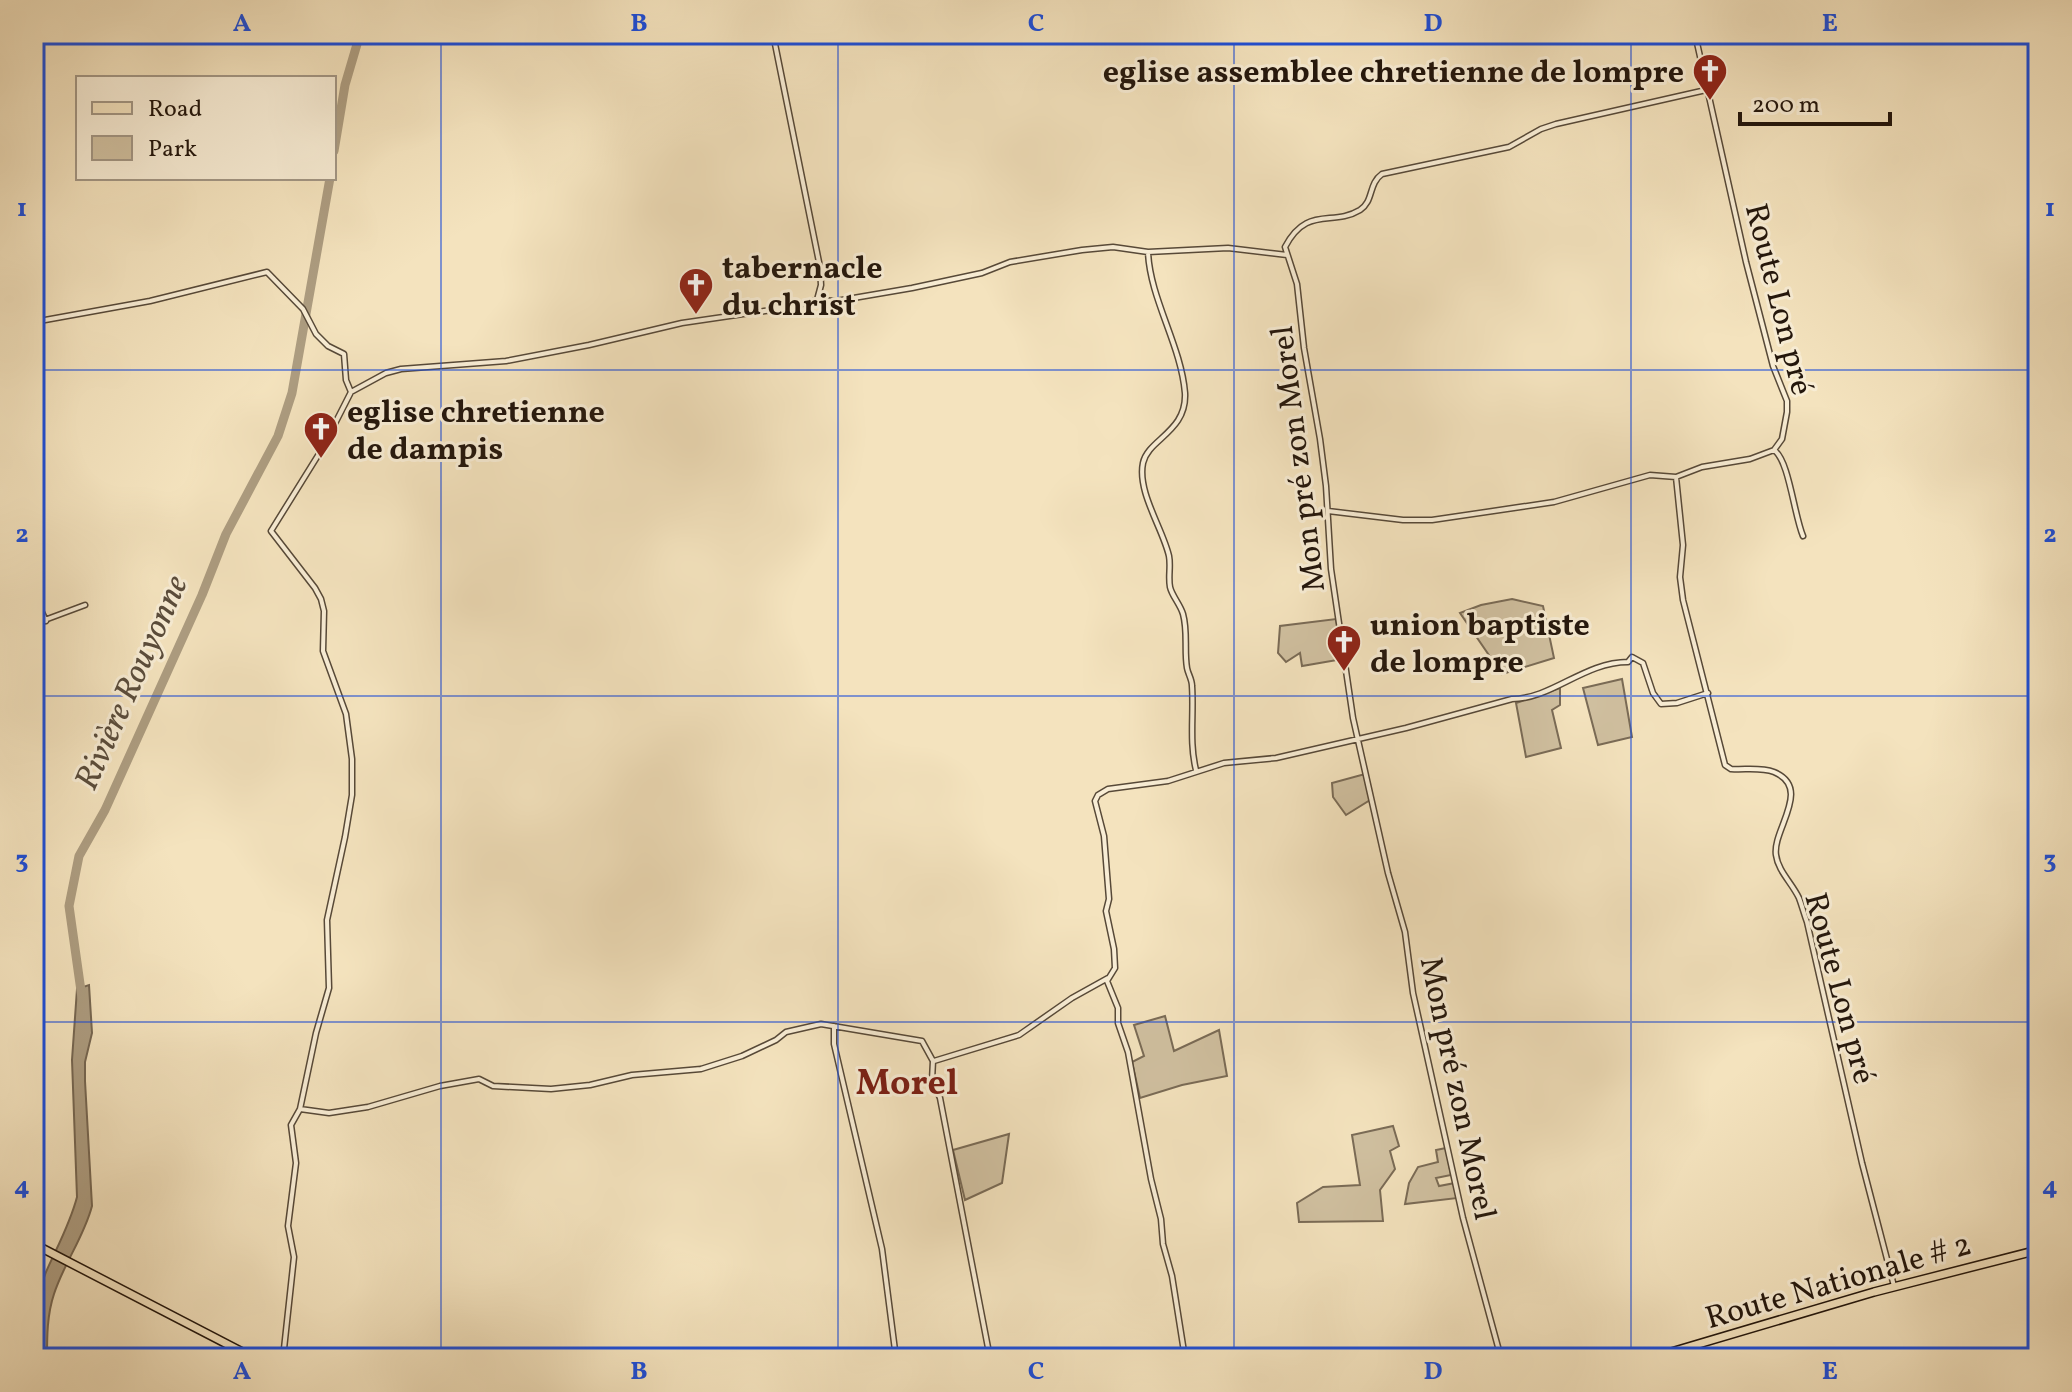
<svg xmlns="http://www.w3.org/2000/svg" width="2072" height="1392" font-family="Vollkorn,serif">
<rect width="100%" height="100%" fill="#f4e3be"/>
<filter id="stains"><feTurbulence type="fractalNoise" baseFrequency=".0025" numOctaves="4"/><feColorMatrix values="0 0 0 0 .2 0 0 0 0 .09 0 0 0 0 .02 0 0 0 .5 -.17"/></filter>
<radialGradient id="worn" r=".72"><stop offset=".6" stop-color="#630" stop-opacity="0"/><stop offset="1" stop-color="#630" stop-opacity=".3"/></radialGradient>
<!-- green -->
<path fill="#d0c0a0" stroke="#7a6b56" stroke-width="2" d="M1512 599 1543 606 1554 658 1502 674 1460 613 1481 605Z
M1336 619 1343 659 1302 666 1300 653 1286 662 1278 653 1280 626Z
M1622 679 1632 737 1598 745 1583 688Z
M1560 688V705L1552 710 1561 748 1526 757 1516 703Z
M1365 774 1370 800 1346 815 1333 797 1332 783Z
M1165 1016 1174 1051 1219 1030 1227 1076 1182 1085 1140 1098 1132 1062 1144 1056 1134 1025Z
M1393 1126 1399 1146 1390 1151 1395 1169 1380 1190 1383 1221 1299 1222 1297 1203 1323 1187 1360 1185 1352 1135Z
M1009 1134 1002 1183 965 1200 953 1150Z
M1446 1148 1451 1175 1436 1178 1439 1186 1455 1183 1458 1198 1405 1204 1409 1183 1418 1167 1438 1162 1436 1150Z"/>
<!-- water -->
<path fill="#ad9d81" stroke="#766752" stroke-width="2" d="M89 985 92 1033 85 1062V1081L92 1206C84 1237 64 1263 54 1294 47 1315 47 1337 47 1358H34C34 1328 35 1300 46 1272 57 1247 70 1224 77 1197L72 1060 77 989Z"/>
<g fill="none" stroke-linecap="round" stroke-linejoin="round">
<!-- river -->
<path stroke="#ad9d81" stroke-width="9" d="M334 151 345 85 360 34
M82 998 69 906 79 856 105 810 202 595 226 534 278 436 292 393 330 178"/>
<defs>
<path id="street" d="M773 34 820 267 821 285 817 300
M1695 34 1746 262 1773 366 1787 401V412L1782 439 1774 450 1750 459 1702 467 1676 477 1683 545 1680 577 1683 600 1725 765 1731 769C1745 770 1761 767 1774 772 1813 788 1772 830 1776 855 1778 871 1792 883 1799 898 1802 906 1804 914 1807 922L1862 1163 1894 1286
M1148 252C1150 299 1181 345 1185 393 1187 432 1148 439 1143 463 1137 492 1163 529 1169 556 1171 566 1168 577 1170 587 1172 596 1180 604 1183 614 1188 632 1184 650 1187 668 1188 674 1192 679 1192 686 1194 714 1189 742 1196 770
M34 322 150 301 267 272 303 309 316 334 328 346 344 354 346 380 351 392
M1774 450C1789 460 1794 515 1803 536
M1328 511 1403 520H1432L1554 502 1650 475 1676 477
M34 595 46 621
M34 624 85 605
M834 1026V1044L882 1249 896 1358
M934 1061 1019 1035 1072 998 1108 978
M300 1109 329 1113 368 1107 440 1086 479 1079 493 1086 551 1089 590 1085 632 1075 701 1069 742 1056 776 1040 786 1032 821 1024 922 1041 933 1061 932 1080 940 1098 990 1358
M283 1358 294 1257 288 1226 296 1163 291 1125 300 1109 316 1033 329 988 327 920 345 837 352 795V759L346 714 323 651 324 611 321 599 315 588 271 531 322 449 351 392 386 373 401 369 506 361 589 345 682 323 792 307 817 300 836 301 912 288 982 273 1010 262 1082 250 1113 247 1148 252 1228 248 1287 255
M1185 1358 1172 1276 1163 1244 1161 1219 1151 1179 1128 1052 1118 1023V1008L1107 981 1115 968 1114 949 1106 911 1109 899 1104 836 1095 801 1098 795 1108 789 1168 781 1224 763 1276 758 1406 728 1512 699C1552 699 1584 662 1628 662L1632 657 1643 663 1653 693 1661 704 1677 703 1708 693
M1501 1358 1463 1218 1413 993 1405 932 1388 873 1353 718 1331 569 1326 486 1320 439 1304 348 1297 284 1285 247C1307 205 1332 227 1360 210 1374 201 1368 184 1382 174L1509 147 1541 129 1556 124 1706 90"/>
<path id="primary" d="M34 1244 254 1358
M1651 1358 1874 1292 2038 1250"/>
</defs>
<!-- street casing -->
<use href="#street" stroke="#574938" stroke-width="7"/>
<!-- primary casing -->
<use href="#primary" stroke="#23160c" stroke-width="10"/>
<!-- street -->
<use href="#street" stroke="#f8edd5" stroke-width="4"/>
<!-- primary -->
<use href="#primary" stroke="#f4e3be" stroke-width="7"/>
</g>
<!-- grid -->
<path fill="none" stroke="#1d4ed8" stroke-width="2" stroke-opacity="0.55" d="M441 34V1358M838 34V1358M1234 34V1358M1631 34V1358M34 370H2038M34 696H2038M34 1022H2038"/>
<!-- icons -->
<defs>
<symbol id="church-pin" viewBox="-11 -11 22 30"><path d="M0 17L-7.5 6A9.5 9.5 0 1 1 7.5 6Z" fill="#8f2418" stroke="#f8edd5"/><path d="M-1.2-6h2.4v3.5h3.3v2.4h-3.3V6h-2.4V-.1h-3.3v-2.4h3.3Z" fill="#fff"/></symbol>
</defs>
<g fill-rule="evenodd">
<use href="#church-pin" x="1690" y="51" width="40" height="54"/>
<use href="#church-pin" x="676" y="265" width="40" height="54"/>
<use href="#church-pin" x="301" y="409" width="40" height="54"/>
<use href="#church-pin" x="1324" y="622" width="40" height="54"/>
</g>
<g text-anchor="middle" stroke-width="6" stroke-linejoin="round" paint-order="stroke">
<!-- poi labels -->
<g font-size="32" font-weight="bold" fill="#23160c" stroke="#f8edd5" text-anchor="start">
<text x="1684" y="82" text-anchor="end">eglise assemblee chretienne de lompre</text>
<text x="722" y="278">tabernacle<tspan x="722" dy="37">du christ</tspan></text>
<text x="347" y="422">eglise chretienne<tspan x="347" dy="37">de dampis</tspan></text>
<text x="1370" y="635">union baptiste<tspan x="1370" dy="37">de lompre</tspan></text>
</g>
<!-- street labels -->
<g font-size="32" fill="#23160c" stroke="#f8edd5">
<text transform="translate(1780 299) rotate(76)" y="11">Route Lon pré</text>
<text transform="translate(1297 459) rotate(-97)" y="11">Mon pré zon Morel</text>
<text transform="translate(1841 988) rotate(75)" y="11">Route Lon pré</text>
<text transform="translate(1459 1088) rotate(78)" y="11">Mon pré zon Morel</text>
<text transform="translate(1838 1280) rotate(-16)" y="11">Route Nationale # 2</text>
</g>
<!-- water labels -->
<g font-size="34" font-style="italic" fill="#5a4c3b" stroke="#f8edd5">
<text transform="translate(130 682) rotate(-66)" y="12">Rivière Rouyonne</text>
</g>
<!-- quarter labels -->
<g font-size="36" font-weight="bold" fill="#7a1f14" stroke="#f8edd5">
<text x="907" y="1094">Morel</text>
</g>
</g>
<!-- margin -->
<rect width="2072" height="1392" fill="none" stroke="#f4e3be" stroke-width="88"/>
<!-- legend -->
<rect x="76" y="76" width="260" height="104" fill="#f8edd5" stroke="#a39785" stroke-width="2"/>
<rect x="92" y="102" width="40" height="12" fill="#f4e3be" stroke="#a39785" stroke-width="2"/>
<text x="148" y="116" font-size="24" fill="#23160c">Road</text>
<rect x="92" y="136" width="40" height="24" fill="#d0c0a0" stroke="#a39785" stroke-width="2"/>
<text x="148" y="156" font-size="24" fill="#23160c">Park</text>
<!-- scale -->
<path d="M1740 112v12h150v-12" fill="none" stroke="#23160c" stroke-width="4"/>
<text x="1752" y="112" font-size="24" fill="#23160c" stroke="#f8edd5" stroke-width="6" paint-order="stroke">200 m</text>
<rect x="44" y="44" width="1984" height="1304" fill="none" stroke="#1d4ed8" stroke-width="3"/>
<g font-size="26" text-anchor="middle" font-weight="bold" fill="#1d4ed8">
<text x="242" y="31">A</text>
<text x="639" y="31">B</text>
<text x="1036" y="31">C</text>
<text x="1433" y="31">D</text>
<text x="1830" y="31">E</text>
<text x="22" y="216">1</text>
<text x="2050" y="216">1</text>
<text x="22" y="542">2</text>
<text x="2050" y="542">2</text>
<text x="22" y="868">3</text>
<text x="2050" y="868">3</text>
<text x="22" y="1194">4</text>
<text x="2050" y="1194">4</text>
<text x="242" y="1379">A</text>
<text x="639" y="1379">B</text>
<text x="1036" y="1379">C</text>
<text x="1433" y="1379">D</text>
<text x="1830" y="1379">E</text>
</g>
<rect width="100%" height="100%" filter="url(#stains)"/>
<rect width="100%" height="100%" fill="url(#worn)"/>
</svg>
